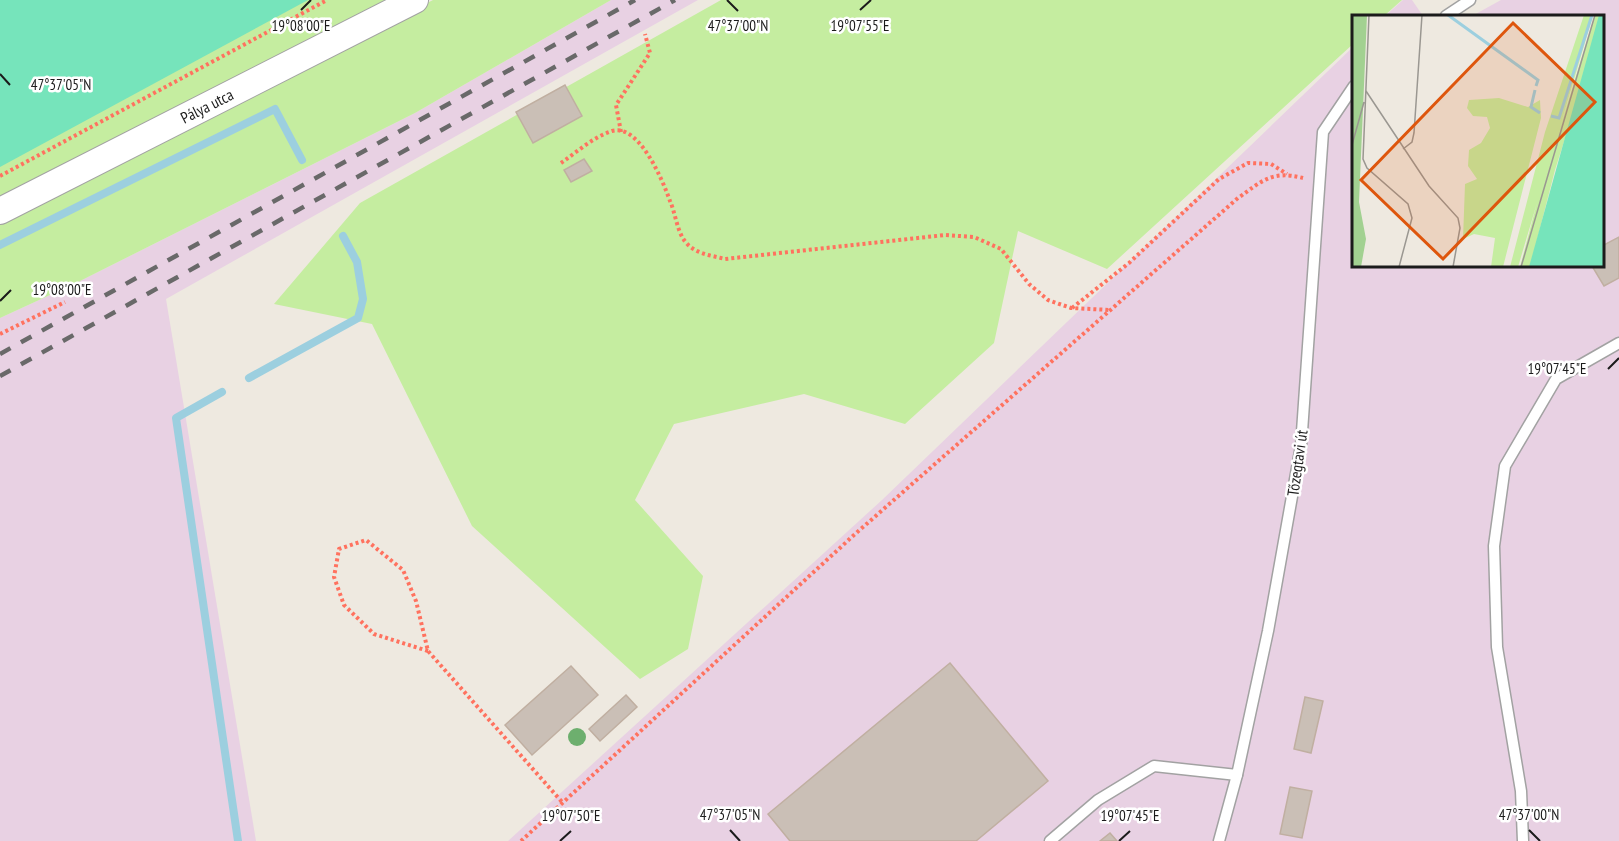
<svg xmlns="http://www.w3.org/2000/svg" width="1619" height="841" font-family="'PT Sans Narrow',sans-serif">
<rect width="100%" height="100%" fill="#eee9e0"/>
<g fill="#e8d1e3">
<path d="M 611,0 L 698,0 L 166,299 L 256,841 L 0,841 L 0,318 L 76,283 L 415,113 Z"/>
<path d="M 1403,0 L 1412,0 L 1423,16 L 1385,16 Z"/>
<path d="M 1501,0 L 1619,0 L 1619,841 L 508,841 L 882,500 L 1353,47 L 1354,266 L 1602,266 L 1602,16 L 1472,16 Z"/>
</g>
<g fill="#c5eda0">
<path d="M 260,0 L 390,0 L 0,201 L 0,130 Z"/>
<path d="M 433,0 L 611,0 L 415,113 L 76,283 L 0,318 L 0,224 Z"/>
<path d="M 721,0 L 1402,0 L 1384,16 L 1354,16 L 1353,44 L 1107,269 L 1018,231 L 994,343 L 905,424 L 804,394 L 674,424 L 635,500 L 703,576 L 688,649 L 640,679 L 472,526 L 372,324 L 274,304 L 360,203 Z"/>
</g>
<path fill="#76e4bb" d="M 0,0 L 308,0 L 0,167 Z"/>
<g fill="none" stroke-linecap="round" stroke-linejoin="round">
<g stroke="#9ccfdf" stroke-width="8">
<path d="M 0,245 L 275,109 L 302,160"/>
<path d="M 249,378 L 358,318 L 363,299 L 357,262 L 343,236"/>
<path d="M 222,392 L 176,418 L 238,841"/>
</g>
</g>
<g fill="#cabfb6" stroke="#c0afa1" stroke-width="1.5">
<path d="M 565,85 L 582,116 L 533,143 L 516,112 Z"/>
<path d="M 584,159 L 592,171 L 571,182 L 564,170 Z"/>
<path d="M 1619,237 L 1619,278 L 1604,286 L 1592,266 L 1602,266 L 1602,246 Z"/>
<path d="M 950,663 L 1048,781 L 976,841 L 790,841 L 768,814 Z"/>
<path d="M 571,666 L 598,695 L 532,755 L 505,725 Z"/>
<path d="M 626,695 L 637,707 L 600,741 L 589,729 Z"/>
<path d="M 1305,697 L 1323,701 L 1311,753 L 1294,749 Z"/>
<path d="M 1290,787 L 1312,791 L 1302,838 L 1280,834 Z"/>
<path d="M 1110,833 L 1117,841 L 1100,841 Z"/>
</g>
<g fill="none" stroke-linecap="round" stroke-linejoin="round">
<g stroke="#a2a2a2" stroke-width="13">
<g id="service">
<path d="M 1446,16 L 1470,0"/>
<path d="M 1050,841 L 1098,800 L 1154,766 L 1237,775"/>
<path d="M 1219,841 L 1237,775 L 1268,631 L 1301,446 L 1323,132 L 1354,86"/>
<path d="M 1523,841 L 1521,791 L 1497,647 L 1494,546 L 1505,466 L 1556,379 L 1619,343"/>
</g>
</g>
<g stroke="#a2a2a2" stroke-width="28">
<g id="tertiary">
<path id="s1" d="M 0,211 L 415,0"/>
</g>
</g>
<g stroke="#ff725f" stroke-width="4" stroke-dasharray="3 3" stroke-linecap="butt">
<path d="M 621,132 L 616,105 L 650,53 L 645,34"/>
<path d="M 561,163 C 577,152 593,137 612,131 C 639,123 663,181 670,201 C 675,212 677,230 684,240 C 694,254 710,255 725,259 L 945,235 L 974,237 L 1001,249 L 1029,284 L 1048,300 L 1071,308 L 1110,310"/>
<path d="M 0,176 L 327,0"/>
<path d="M 1072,308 L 1129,263 L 1219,179 L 1248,163 L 1271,164 L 1287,174"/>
<path d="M 0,334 L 65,302"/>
<path d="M 428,651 L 374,634 L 344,605 L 334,577 L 339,549 L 366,540 L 403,570 L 416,601 L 428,651 L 563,803"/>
<path d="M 521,841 L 854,535 L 1238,198 C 1262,181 1272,170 1303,178"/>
</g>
<use href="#service" stroke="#fff" stroke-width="10"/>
<use href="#tertiary" stroke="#fff" stroke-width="26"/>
<g stroke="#696969" stroke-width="4.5" stroke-dasharray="12 12" stroke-linecap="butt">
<path d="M 0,354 L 635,0"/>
<path d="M 0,376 L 675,0"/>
</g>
</g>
<circle fill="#6daf6e" cx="577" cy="737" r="9"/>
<path fill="none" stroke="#1b1b1b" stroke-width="2" d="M 727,0 L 738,11M 301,10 L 311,0M 860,10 L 871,0M 0,74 L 10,85M 0,301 L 11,290M 1608,369 L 1619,358M 730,830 L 740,841M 1529,830 L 1540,841M 560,841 L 571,831M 1119,841 L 1130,831"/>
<g text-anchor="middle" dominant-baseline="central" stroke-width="5" stroke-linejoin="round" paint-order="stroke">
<g font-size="16" fill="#1b1b1b" stroke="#fff">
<text stroke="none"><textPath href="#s1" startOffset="232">Pálya utca</textPath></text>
<text transform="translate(1297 463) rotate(-82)">Tőzegtavi út</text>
</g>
</g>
<g transform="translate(1352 15)">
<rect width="252" height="252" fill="#eee9e0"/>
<path d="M 232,0 L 241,0 L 208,112 L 243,0 L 252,0 L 203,155 L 178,252 L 168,252 L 185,188 L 166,252 L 158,252 L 193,117 ZM 147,83 L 176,92 L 188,85 L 189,103 L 151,252 L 139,252 L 143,223 L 122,219 L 111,224 L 113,169 L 125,164 L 116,151 L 117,135 L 129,128 L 138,113 L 135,102 L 121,101 L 115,93 L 117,85 Z" fill="#c5eda0"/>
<path d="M 0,0 L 15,0 L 7,187 L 14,224 L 9,252 L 0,252 Z" fill="#a2d191"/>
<path d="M 247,0 L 252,0 L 252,252 L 177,252 Z" fill="#76e4bb"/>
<path fill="none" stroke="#9ccfdf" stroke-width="3" d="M 96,0 L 186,65 L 184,71M 183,75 L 179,92 L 188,98M 199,101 L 207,103 L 240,0"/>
<path fill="none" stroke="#9a9791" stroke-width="1.5" d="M 17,0 L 11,144 L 15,153 L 56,189 L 60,203 L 47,252M 14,76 L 77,171 L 106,203 L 108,213 L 101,252M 0,130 L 12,87M 51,134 L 60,127 L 62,118 L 70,0M 169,252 L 243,0"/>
<path fill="#de560d" fill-opacity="0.15" stroke="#de560d" stroke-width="3" d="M 161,8 L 243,87 L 91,244 L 9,165 Z"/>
<rect width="252" height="252" fill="none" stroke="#1b1b1b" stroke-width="3"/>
</g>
<g font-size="15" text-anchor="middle" fill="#1b1b1b" stroke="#fff" stroke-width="5" stroke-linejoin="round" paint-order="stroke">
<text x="301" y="31">19°08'00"E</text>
<text x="860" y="31">19°07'55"E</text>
<text x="738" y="31">47°37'00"N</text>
<text x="61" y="90">47°37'05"N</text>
<text x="62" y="295">19°08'00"E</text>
<text x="1557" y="374">19°07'45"E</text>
<text x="730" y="820">47°37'05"N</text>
<text x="1529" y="820">47°37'00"N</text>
<text x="571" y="821">19°07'50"E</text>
<text x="1130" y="821">19°07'45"E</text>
</g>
</svg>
